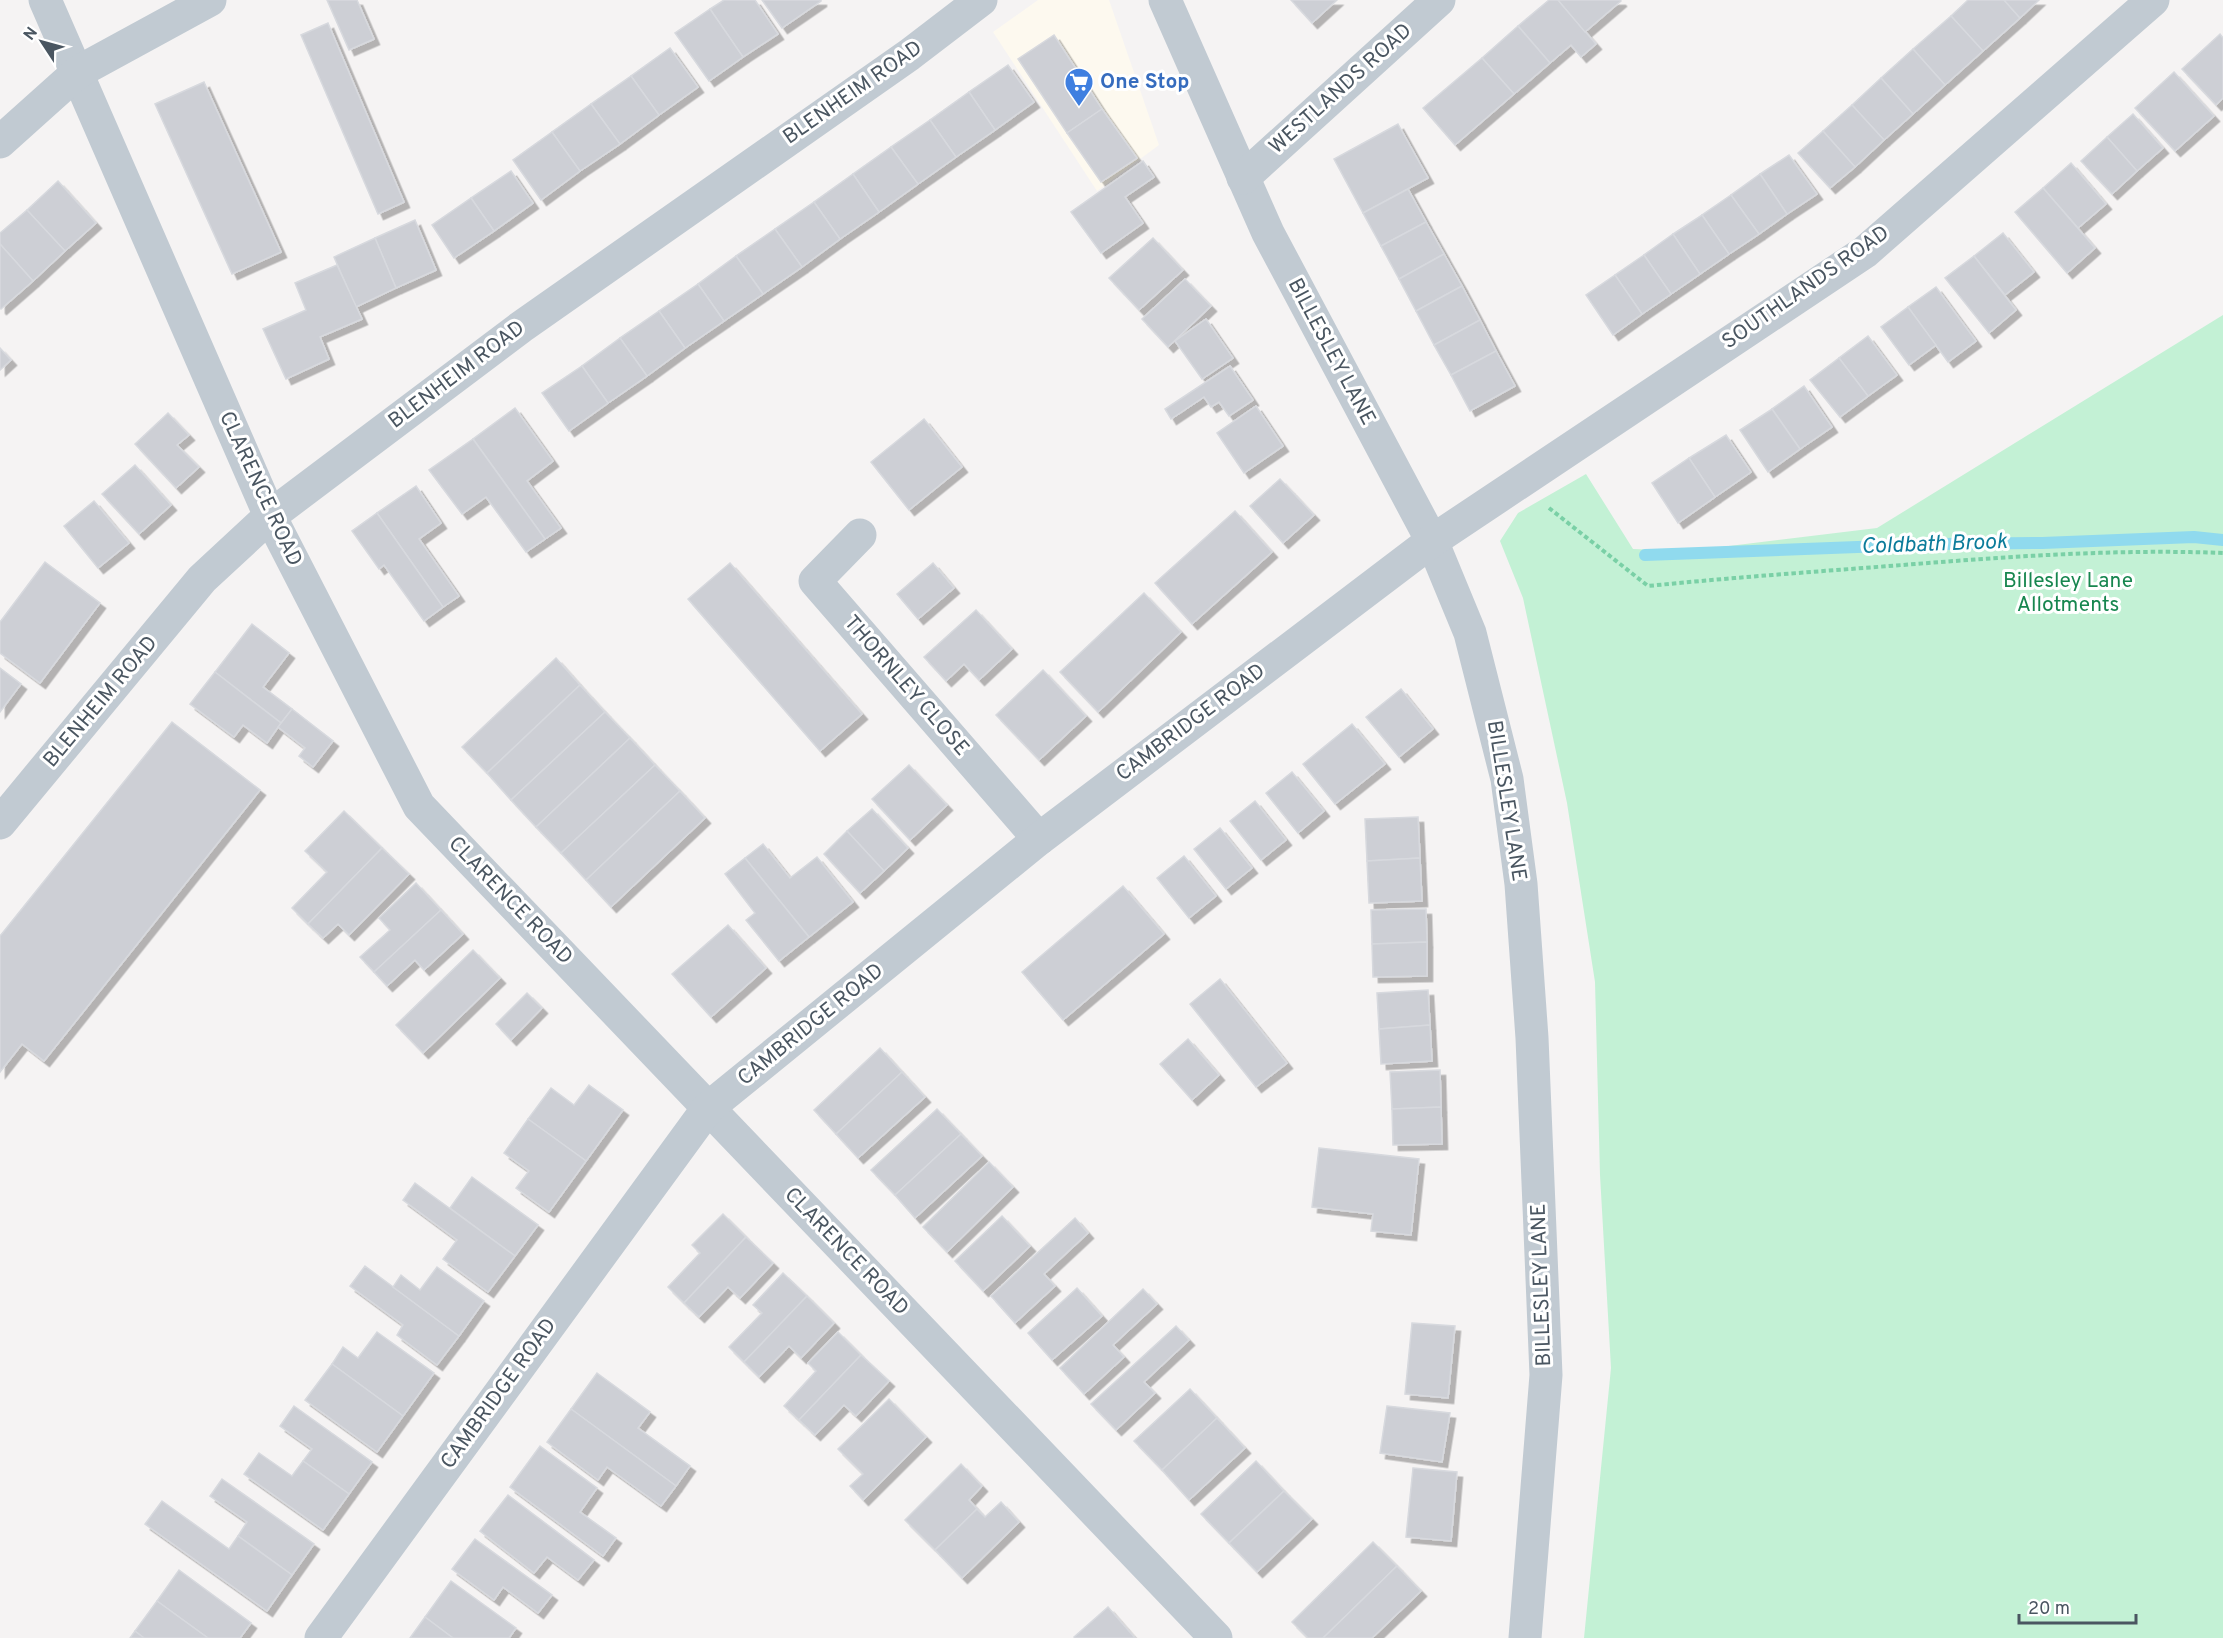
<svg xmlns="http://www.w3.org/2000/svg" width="2223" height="1638" font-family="Overpass,sans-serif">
<defs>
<filter id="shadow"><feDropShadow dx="5.5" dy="5.5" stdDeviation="0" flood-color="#0004"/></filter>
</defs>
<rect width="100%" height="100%" fill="#f5f3f3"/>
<path fill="#fdf9ef" d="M 1038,0 L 1109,0 L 1159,145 L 1097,191 L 993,32 Z"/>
<path fill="#c3f1d5" d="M 2223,315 L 2223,1638 L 1584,1638 L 1611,1368 L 1600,1175 L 1595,982 L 1567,803 L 1523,598 L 1500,541 L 1518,513 L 1586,474 L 1633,549 L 1688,551 L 1877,528 Z"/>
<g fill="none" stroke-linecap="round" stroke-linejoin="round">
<path stroke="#90daee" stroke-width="12" d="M 1645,555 L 1937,544 L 2042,543 L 2194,537 L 2223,540"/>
</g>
<g fill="#cdcfd5" stroke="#d7d9de" stroke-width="1.5" filter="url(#shadow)">
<path d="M 327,0 L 357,0 L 374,39 L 349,50 Z"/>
<path d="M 724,0 L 755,0 L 778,34 L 743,57 L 710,9 Z"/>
<path d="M 762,0 L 821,0 L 821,1 L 782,28 Z"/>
<path d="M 1291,0 L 1337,0 L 1312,23 Z"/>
<path d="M 1549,0 L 1558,0 L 1596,44 L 1581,57 L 1571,45 L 1550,63 L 1518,26 Z"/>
<path d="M 1558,0 L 1620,0 L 1621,1 L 1585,32 Z"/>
<path d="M 1968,0 L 2004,0 L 2020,18 L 1983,51 L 1951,16 Z"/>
<path d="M 2004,0 L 2039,0 L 2020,18 Z"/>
<path d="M 710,9 L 743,57 L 709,81 L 675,33 Z"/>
<path d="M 1951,16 L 1983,51 L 1945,85 L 1913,49 Z"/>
<path d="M 328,23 L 404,202 L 378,214 L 301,35 Z"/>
<path d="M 1518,26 L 1550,63 L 1514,94 L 1482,58 Z"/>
<path d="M 2220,34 L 2223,38 L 2223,98 L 2216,105 L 2182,69 Z"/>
<path d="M 1054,35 L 1102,109 L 1067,133 L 1018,59 Z"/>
<path d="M 670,48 L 698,87 L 659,115 L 631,76 Z"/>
<path d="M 1913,49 L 1945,85 L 1913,114 L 1881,78 Z"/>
<path d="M 1482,58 L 1514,94 L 1455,145 L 1423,108 Z"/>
<path d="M 1008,65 L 1034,102 L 995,130 L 969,92 Z"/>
<path d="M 2174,72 L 2214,116 L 2175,151 L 2135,108 Z"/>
<path d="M 631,76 L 659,115 L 620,144 L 591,104 Z"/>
<path d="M 1881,78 L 1913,114 L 1884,140 L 1852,105 Z"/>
<path d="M 204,82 L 281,252 L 232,274 L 155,104 Z"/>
<path d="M 969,92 L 995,130 L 956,157 L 930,120 Z"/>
<path d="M 591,104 L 620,144 L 580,171 L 552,132 Z"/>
<path d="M 1852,105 L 1884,140 L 1855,167 L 1823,131 Z"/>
<path d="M 1102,109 L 1137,158 L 1101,182 L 1067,133 Z"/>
<path d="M 2133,114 L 2163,148 L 2137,171 L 2107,137 Z"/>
<path d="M 930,120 L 956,157 L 918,184 L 891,147 Z"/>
<path d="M 1398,124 L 1428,178 L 1363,213 L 1334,159 Z"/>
<path d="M 1823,131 L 1855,167 L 1830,188 L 1798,153 Z"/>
<path d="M 552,132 L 580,171 L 541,200 L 513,160 Z"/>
<path d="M 2107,137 L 2137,171 L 2112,194 L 2081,161 Z"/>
<path d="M 891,147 L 918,184 L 879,212 L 853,174 Z"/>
<path d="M 1789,155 L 1817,194 L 1787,214 L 1760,174 Z"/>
<path d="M 1143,161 L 1154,177 L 1125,197 L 1143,223 L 1101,253 L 1071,212 Z"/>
<path d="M 2071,163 L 2106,204 L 2078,228 L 2043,188 Z"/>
<path d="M 511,171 L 533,203 L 494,231 L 471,198 Z"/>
<path d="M 853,174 L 879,212 L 840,239 L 814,202 Z"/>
<path d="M 1760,174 L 1787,214 L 1759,234 L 1731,195 Z"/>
<path d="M 58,181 L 96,223 L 65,251 L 27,210 Z"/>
<path d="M 2043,188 L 2095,248 L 2067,273 L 2015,212 Z"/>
<path d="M 1408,189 L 1426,222 L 1381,246 L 1363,213 Z"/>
<path d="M 1731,195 L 1759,234 L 1729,254 L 1702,215 Z"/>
<path d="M 471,198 L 494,231 L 454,258 L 432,225 Z"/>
<path d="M 814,202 L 840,239 L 802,267 L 775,229 Z"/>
<path d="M 27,210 L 65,251 L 33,281 L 0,244 L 0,233 Z"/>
<path d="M 1702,215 L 1729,254 L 1700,274 L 1673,234 Z"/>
<path d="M 415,220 L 436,270 L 396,288 L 375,238 Z"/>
<path d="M 1426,222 L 1444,254 L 1399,279 L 1381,246 Z"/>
<path d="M 775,229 L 802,267 L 763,294 L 736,256 Z"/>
<path d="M 2003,233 L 2034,272 L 2005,295 L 1974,256 Z"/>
<path d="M 1673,234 L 1700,274 L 1671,294 L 1644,255 Z"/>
<path d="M 375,238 L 396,288 L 356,307 L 334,257 Z"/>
<path d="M 1153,238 L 1183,270 L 1139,310 L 1109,278 Z"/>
<path d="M 0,244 L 33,281 L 1,309 L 0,308 Z"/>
<path d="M 1444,254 L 1462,286 L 1416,311 L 1399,279 Z"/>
<path d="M 1644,255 L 1671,294 L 1642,314 L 1615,275 Z"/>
<path d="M 736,256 L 763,294 L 724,321 L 698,284 Z"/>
<path d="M 1974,256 L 2016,310 L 1989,333 L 1945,278 Z"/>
<path d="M 337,265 L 362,319 L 320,337 L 329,359 L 286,379 L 263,329 L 306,310 L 295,283 Z"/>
<path d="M 1615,275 L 1642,314 L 1613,335 L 1586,295 Z"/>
<path d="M 1185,279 L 1211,306 L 1168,347 L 1142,319 Z"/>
<path d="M 698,284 L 724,321 L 685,348 L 659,311 Z"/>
<path d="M 1462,286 L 1480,320 L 1434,345 L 1416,311 Z"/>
<path d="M 1936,287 L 1976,341 L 1948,362 L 1908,307 Z"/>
<path d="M 1908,307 L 1936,345 L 1909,365 L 1881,327 Z"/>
<path d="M 659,311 L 685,348 L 647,376 L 620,338 Z"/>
<path d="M 1206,319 L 1233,358 L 1202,379 L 1175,341 Z"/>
<path d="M 1480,320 L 1496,351 L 1451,375 L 1434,345 Z"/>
<path d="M 1868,336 L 1897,375 L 1868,396 L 1839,358 Z"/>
<path d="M 620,338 L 647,376 L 608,403 L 582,366 Z"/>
<path d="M 0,348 L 11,360 L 0,370 Z"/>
<path d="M 1496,351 L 1515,386 L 1470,411 L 1451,375 Z"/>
<path d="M 1839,358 L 1868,396 L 1840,417 L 1810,380 Z"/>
<path d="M 582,366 L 608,403 L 569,431 L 542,393 Z"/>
<path d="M 1230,366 L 1253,400 L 1229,416 L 1219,402 L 1211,407 L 1204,397 L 1171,419 L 1165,409 Z"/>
<path d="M 1804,386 L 1832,427 L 1800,449 L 1772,409 Z"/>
<path d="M 1256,406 L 1283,446 L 1244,473 L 1217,433 Z"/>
<path d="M 515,408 L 553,461 L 527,481 L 561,528 L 545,539 L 473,439 Z"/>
<path d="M 1772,409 L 1800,449 L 1768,472 L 1740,430 Z"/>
<path d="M 168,413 L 189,435 L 177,445 L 199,467 L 176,488 L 135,444 Z"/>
<path d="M 924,419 L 962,467 L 909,510 L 871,462 Z"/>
<path d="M 1726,435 L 1751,472 L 1715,497 L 1689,458 Z"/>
<path d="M 473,439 L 545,539 L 526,552 L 486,497 L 462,514 L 429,470 Z"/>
<path d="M 1689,458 L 1715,497 L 1678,523 L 1652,483 Z"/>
<path d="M 135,465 L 171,505 L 139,534 L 102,494 Z"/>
<path d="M 1280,479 L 1314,515 L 1283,543 L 1250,506 Z"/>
<path d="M 416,486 L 441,523 L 419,539 L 459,596 L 443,607 L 377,513 Z"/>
<path d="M 94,501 L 129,543 L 98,568 L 64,526 Z"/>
<path d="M 1235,511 L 1272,552 L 1192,624 L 1155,583 Z"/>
<path d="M 377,513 L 443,607 L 424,621 L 384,565 L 379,569 L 352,531 Z"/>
<path d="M 45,562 L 100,603 L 40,683 L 0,653 L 0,622 Z"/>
<path d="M 730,563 L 862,714 L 820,751 L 688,599 Z"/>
<path d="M 933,563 L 954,588 L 918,619 L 897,594 Z"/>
<path d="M 1144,593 L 1181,632 L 1098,712 L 1060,672 Z"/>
<path d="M 976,610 L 1012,649 L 979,680 L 964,664 L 946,681 L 924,657 Z"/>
<path d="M 252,624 L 289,653 L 263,687 L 292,709 L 281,723 L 215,672 Z"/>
<path d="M 556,658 L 580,685 L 487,773 L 462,747 Z"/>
<path d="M 0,668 L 21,684 L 0,712 Z"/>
<path d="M 1043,670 L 1086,716 L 1039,760 L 996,715 Z"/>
<path d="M 215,672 L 281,723 L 267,743 L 243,725 L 234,737 L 190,704 Z"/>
<path d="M 580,685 L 605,712 L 511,800 L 487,773 Z"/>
<path d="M 1401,689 L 1433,729 L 1399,757 L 1366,717 Z"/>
<path d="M 292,709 L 333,741 L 313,767 L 299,756 L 305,748 L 278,727 Z"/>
<path d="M 605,712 L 630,738 L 536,827 L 511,800 Z"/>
<path d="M 172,722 L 260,790 L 44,1061 L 22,1044 L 0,1072 L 0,936 Z"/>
<path d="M 1352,724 L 1385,764 L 1335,804 L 1303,764 Z"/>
<path d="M 630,738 L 655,765 L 561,853 L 536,827 Z"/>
<path d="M 655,765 L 680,791 L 586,880 L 561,853 Z"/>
<path d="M 909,765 L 947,805 L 910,840 L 872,799 Z"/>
<path d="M 1292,772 L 1324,811 L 1298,833 L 1266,793 Z"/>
<path d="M 680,791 L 705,818 L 611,907 L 586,880 Z"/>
<path d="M 1255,801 L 1286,840 L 1261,860 L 1230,821 Z"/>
<path d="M 872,809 L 908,848 L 884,871 L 847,831 Z"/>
<path d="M 344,811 L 382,848 L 308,924 L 292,908 L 327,872 L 305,851 Z"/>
<path d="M 1418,817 L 1420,858 L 1367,861 L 1365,819 Z"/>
<path d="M 1220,828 L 1252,868 L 1226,889 L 1194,849 Z"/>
<path d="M 847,831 L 884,871 L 860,893 L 824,854 Z"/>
<path d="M 763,844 L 790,878 L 817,857 L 853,902 L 809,937 L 745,858 Z"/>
<path d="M 382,848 L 409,874 L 349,935 L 338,924 L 323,938 L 308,924 Z"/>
<path d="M 1184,856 L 1216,896 L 1189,918 L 1157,878 Z"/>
<path d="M 745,858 L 809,937 L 779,961 L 746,920 L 755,913 L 725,874 Z"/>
<path d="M 1420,858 L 1422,901 L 1369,903 L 1367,861 Z"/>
<path d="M 416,883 L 441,910 L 374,972 L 360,957 L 390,930 L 379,918 Z"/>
<path d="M 1123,886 L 1164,934 L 1063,1020 L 1022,972 Z"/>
<path d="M 1426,909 L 1427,942 L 1372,944 L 1371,910 Z"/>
<path d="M 441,910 L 463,934 L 424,970 L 415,960 L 387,986 L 374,972 Z"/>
<path d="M 728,925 L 766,968 L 711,1017 L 672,974 Z"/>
<path d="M 1427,942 L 1427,976 L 1373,977 L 1372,944 Z"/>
<path d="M 473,950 L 500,978 L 423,1053 L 396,1025 Z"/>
<path d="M 1220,979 L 1287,1063 L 1256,1087 L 1190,1004 Z"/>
<path d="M 1428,990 L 1430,1025 L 1379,1029 L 1377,993 Z"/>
<path d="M 527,993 L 542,1008 L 511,1040 L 496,1024 Z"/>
<path d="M 1430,1025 L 1432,1061 L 1381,1064 L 1379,1029 Z"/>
<path d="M 1188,1039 L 1219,1075 L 1192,1100 L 1160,1064 Z"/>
<path d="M 880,1048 L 902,1072 L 836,1134 L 814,1110 Z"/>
<path d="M 1440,1070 L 1441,1107 L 1392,1109 L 1390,1072 Z"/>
<path d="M 902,1072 L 925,1097 L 858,1158 L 836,1134 Z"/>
<path d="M 589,1085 L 623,1110 L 586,1161 L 528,1119 L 551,1088 L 574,1105 Z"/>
<path d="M 1441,1107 L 1442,1144 L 1393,1145 L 1392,1109 Z"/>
<path d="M 937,1109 L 961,1134 L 895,1195 L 871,1170 Z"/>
<path d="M 528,1119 L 586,1161 L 549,1212 L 516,1188 L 529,1171 L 504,1153 Z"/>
<path d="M 961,1134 L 982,1156 L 915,1218 L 895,1195 Z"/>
<path d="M 1319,1148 L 1419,1159 L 1411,1235 L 1371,1231 L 1373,1214 L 1312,1207 Z"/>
<path d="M 989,1162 L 1013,1187 L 947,1252 L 923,1227 Z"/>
<path d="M 472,1177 L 538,1225 L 515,1256 L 450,1208 Z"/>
<path d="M 415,1183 L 515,1256 L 488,1292 L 443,1259 L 457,1240 L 403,1200 Z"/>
<path d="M 723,1214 L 746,1237 L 684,1303 L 668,1287 L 700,1253 L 692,1245 Z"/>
<path d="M 1002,1216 L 1030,1246 L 983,1291 L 955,1261 Z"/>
<path d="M 1075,1218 L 1088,1233 L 1044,1274 L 1055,1286 L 1015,1323 L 991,1296 Z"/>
<path d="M 746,1237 L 773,1263 L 740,1298 L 728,1287 L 699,1317 L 684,1303 Z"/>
<path d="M 365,1266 L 459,1336 L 437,1365 L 397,1335 L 403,1325 L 350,1286 Z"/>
<path d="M 437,1267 L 484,1301 L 459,1336 L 393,1287 L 401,1275 L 420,1290 Z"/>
<path d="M 783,1273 L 807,1296 L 744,1362 L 729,1347 L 762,1313 L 753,1305 Z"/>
<path d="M 1077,1288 L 1102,1316 L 1052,1360 L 1028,1333 Z"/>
<path d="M 1143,1289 L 1157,1304 L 1113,1345 L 1124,1357 L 1084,1394 L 1060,1368 Z"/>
<path d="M 807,1296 L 834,1323 L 801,1358 L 789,1346 L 759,1377 L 744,1362 Z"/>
<path d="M 1412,1323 L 1455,1326 L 1448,1398 L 1405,1394 Z"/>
<path d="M 1176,1326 L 1189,1340 L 1144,1382 L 1155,1393 L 1116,1430 L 1091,1404 Z"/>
<path d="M 377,1332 L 434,1373 L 403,1416 L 332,1364 L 343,1347 L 358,1358 Z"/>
<path d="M 838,1332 L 861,1355 L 799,1420 L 784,1406 L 816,1371 L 808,1363 Z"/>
<path d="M 861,1355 L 889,1381 L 856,1416 L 844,1405 L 815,1435 L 799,1420 Z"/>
<path d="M 332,1364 L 403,1416 L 377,1452 L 305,1400 Z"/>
<path d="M 597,1373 L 650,1412 L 638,1428 L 690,1466 L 676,1486 L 571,1409 Z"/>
<path d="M 1190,1389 L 1217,1418 L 1162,1470 L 1134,1441 Z"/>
<path d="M 889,1399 L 926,1437 L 863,1500 L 850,1486 L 863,1474 L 838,1449 Z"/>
<path d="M 294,1406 L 372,1462 L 349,1494 L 303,1461 L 312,1449 L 280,1426 Z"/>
<path d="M 1387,1406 L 1450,1413 L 1442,1462 L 1380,1453 Z"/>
<path d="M 571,1409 L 676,1486 L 661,1506 L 607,1467 L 598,1480 L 547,1442 Z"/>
<path d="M 1217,1418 L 1245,1448 L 1189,1500 L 1162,1470 Z"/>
<path d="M 540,1446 L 597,1488 L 580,1512 L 616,1538 L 603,1556 L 510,1487 Z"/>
<path d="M 259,1453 L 292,1476 L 303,1461 L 349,1494 L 323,1530 L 244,1474 Z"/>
<path d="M 1256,1461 L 1284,1491 L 1229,1543 L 1201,1514 Z"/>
<path d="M 961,1464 L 982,1486 L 969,1500 L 977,1509 L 935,1550 L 905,1520 Z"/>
<path d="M 1413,1468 L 1457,1472 L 1451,1541 L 1406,1537 Z"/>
<path d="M 222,1479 L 314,1544 L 292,1575 L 238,1536 L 247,1522 L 210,1496 Z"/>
<path d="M 1284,1491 L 1312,1519 L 1257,1572 L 1229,1543 Z"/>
<path d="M 508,1495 L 594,1560 L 578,1580 L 547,1557 L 534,1573 L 480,1531 Z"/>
<path d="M 162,1501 L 229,1549 L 238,1536 L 292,1575 L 267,1611 L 145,1524 Z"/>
<path d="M 1001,1502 L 1019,1522 L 962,1578 L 935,1550 L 977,1509 L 985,1517 Z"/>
<path d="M 475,1539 L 552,1595 L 538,1613 L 503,1587 L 494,1600 L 452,1569 Z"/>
<path d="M 1373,1542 L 1397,1566 L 1323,1638 L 1308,1638 L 1292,1622 Z"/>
<path d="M 1397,1566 L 1421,1591 L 1372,1638 L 1323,1638 Z"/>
<path d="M 179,1570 L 251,1623 L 240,1638 L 208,1638 L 157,1601 Z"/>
<path d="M 451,1581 L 516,1628 L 509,1638 L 453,1638 L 425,1617 Z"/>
<path d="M 157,1601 L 208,1638 L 144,1638 L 135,1631 Z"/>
<path d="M 1108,1607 L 1135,1638 L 1075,1638 L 1074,1637 Z"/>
<path d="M 425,1617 L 453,1638 L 410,1638 Z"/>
<path d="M 135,1631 L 144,1638 L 130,1638 Z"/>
</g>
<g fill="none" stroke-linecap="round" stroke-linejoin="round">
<path stroke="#7ad0a6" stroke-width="4" stroke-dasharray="4.5 3" stroke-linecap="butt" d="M 1549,508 L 1648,586 C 1737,577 1826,571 1915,564 C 2018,556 2120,549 2223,553"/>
<g stroke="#c1cad2" stroke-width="33">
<path d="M 45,0 L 270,516 L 419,806 L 1216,1638"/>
<path d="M 1165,0 L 1268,233 L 1432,541 L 1470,633 L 1507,779 L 1521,884 L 1532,1038 L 1546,1375 L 1525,1638"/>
<path d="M 0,142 L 78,72 L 210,0"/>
<path d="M 1243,178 L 1439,0"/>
<path d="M 860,535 L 815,581 L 1039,839"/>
<path d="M 0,823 L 202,579 L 270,516 L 521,327 L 909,55 L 981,0"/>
<path d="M 321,1638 L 708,1108 L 1039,839 L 1432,541 L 1865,252 L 2153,0"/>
</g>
</g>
<defs>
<g id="supermarket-pin" transform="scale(1.5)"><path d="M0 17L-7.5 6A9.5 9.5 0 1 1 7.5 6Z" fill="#3f7fe0" stroke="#fff"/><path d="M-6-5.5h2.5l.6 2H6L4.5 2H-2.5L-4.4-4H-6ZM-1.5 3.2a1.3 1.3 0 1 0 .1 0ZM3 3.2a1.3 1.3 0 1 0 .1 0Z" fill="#fff"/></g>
</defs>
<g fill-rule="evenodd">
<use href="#supermarket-pin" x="1079" y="82"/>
</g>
<g text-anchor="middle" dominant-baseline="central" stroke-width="6" stroke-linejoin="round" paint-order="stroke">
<g font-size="21" font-weight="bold" fill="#366cbe" stroke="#fff" text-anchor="start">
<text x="1100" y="82">One Stop</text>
</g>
<g font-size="21" fill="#4a5661" stroke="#fff">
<text transform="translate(1341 89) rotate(-42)">WESTLANDS ROAD</text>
<text transform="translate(853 93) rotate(-35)">BLENHEIM ROAD</text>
<text transform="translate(1806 288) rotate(-35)">SOUTHLANDS ROAD</text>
<text transform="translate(1331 352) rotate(62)">BILLESLEY LANE</text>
<text transform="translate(457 375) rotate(-37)">BLENHEIM ROAD</text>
<text transform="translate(260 489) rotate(65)">CLARENCE ROAD</text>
<text transform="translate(906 686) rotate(49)">THORNLEY CLOSE</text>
<text transform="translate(101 702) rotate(-50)">BLENHEIM ROAD</text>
<text transform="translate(1191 723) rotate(-37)">CAMBRIDGE ROAD</text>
<text transform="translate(1506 801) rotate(81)">BILLESLEY LANE</text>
<text transform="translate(510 901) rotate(46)">CLARENCE ROAD</text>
<text transform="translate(811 1025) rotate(-39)">CAMBRIDGE ROAD</text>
<text transform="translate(846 1252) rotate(46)">CLARENCE ROAD</text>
<text transform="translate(1542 1285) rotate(-92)">BILLESLEY LANE</text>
<text transform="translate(499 1394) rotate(-54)">CAMBRIDGE ROAD</text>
</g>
<g font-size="21" fill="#17864f" stroke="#fff">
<text x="2068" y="581">Billesley Lane<tspan x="2068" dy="24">Allotments</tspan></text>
</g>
<g font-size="22" font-style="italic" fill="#0c7c9b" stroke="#fff">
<text transform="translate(1934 545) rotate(-2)">Coldbath Brook</text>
</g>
</g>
<g transform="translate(42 42) rotate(306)" stroke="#ffffff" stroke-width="4.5" paint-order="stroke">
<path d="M0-4.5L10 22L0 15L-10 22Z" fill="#4a5661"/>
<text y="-9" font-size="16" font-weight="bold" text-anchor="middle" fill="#4a5661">N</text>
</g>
<path d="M2019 1614v9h117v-9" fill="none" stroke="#4a5661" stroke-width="3"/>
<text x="2028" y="1614" font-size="18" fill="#4a5661" stroke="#ffffff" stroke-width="4.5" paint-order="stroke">20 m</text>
</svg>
